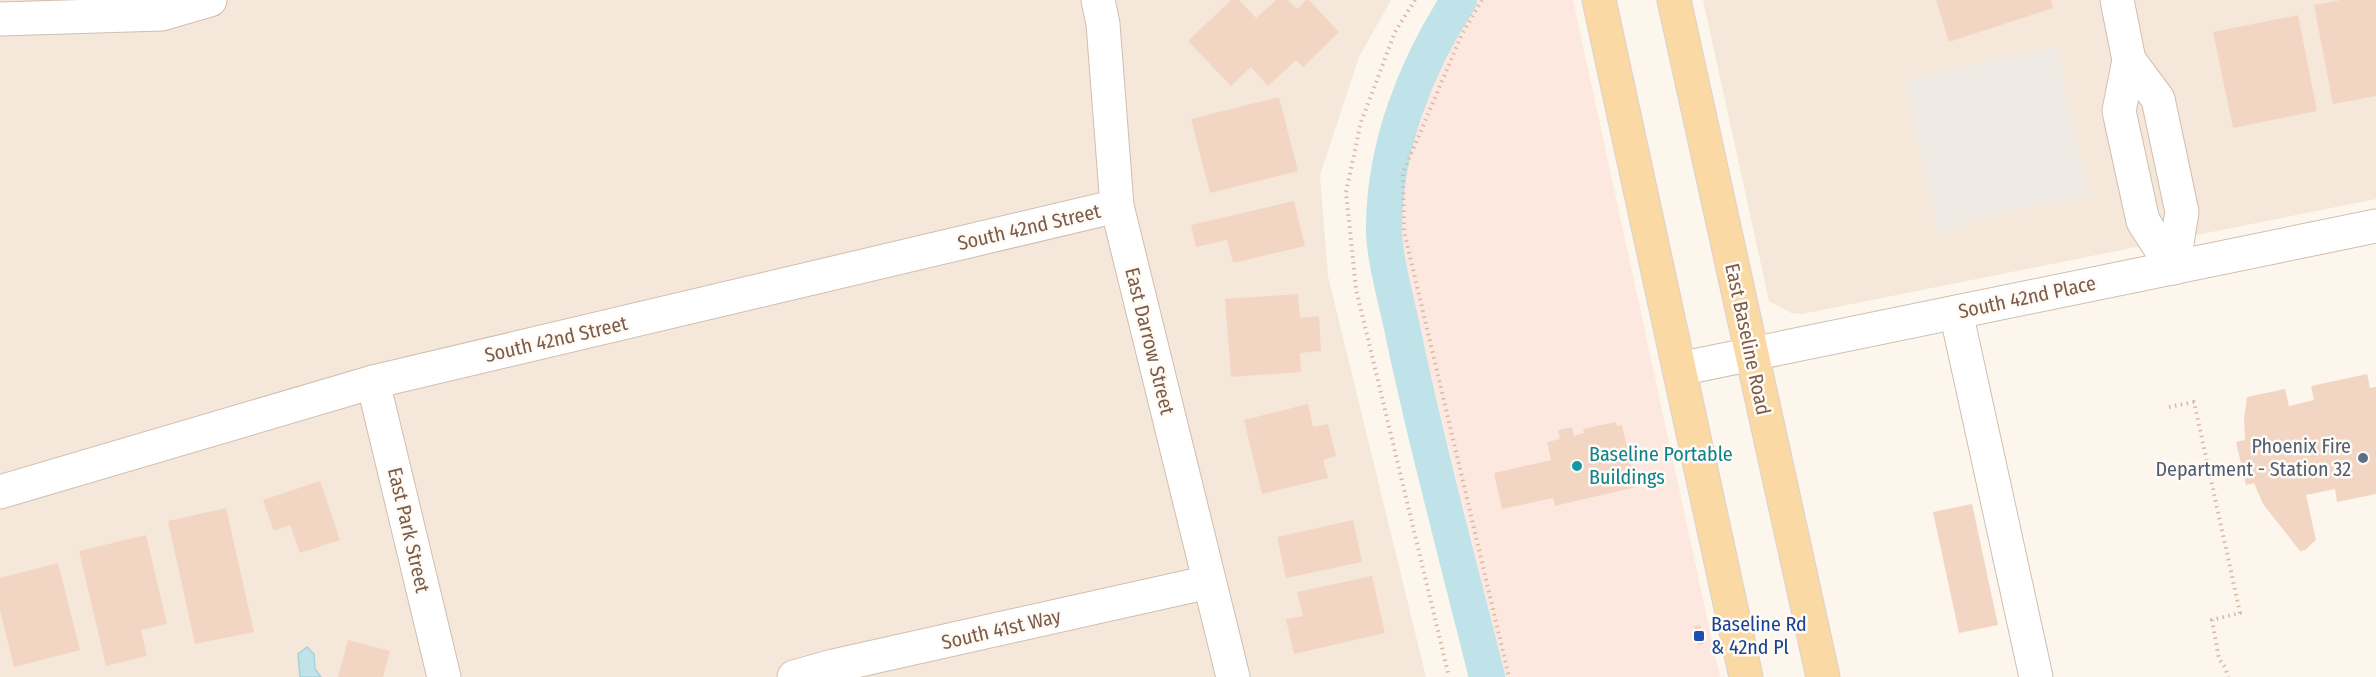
<svg xmlns="http://www.w3.org/2000/svg" width="2376" height="677" font-family="'Fira Sans Condensed',sans-serif">
<rect width="100%" height="100%" fill="#fdf6ec"/>
<g fill="#f5e8da">
<path d="M 0,0 L 1391,0 L 1359,57 L 1320,175 L 1328,276 L 1426,677 L 0,677 Z"/>
<path d="M 1703,0 L 2376,0 L 2376,199 L 1802,314 L 1791,313 L 1769,301 Z"/>
</g>
<path fill="#fde8e0" d="M 1470,0 L 1573,0 L 1720,677 L 1505,677 L 1402,258 L 1395,212 L 1400,168 L 1422,98 Z"/>
<path fill="#efe9e4" d="M 2057,47 L 2088,196 L 1993,214 L 1993,216 L 1962,223 L 1963,228 L 1938,234 L 1905,79 Z"/>
<path fill="#bfe3e8" stroke="#a5d3da" stroke-width="1.5" d="M 307,647 L 314,654 L 315,669 L 321,677 L 300,677 L 298,654 Z"/>
<g fill="none" stroke-linecap="round" stroke-linejoin="round">
<path stroke="#bfe3e8" stroke-width="36" d="M 1459,0 C 1416,66 1385,145 1384,225 C 1383,257 1398,305 1404,337 C 1428,451 1459,564 1487,677"/>
</g>
<g fill="#f3d5c3">
<path d="M 1231,0 L 1239,0 L 1256,18 L 1276,0 L 1288,0 L 1297,9 L 1306,0 L 1309,0 L 1339,32 L 1303,67 L 1296,60 L 1268,86 L 1251,67 L 1231,86 L 1188,41 Z"/>
<path d="M 1936,0 L 2051,0 L 2053,8 L 1949,42 Z"/>
<path d="M 2341,0 L 2376,0 L 2376,96 L 2333,104 L 2314,5 Z"/>
<path d="M 2298,15 L 2317,111 L 2233,128 L 2213,32 Z"/>
<path d="M 1279,97 L 1298,171 L 1210,193 L 1191,119 Z"/>
<path d="M 1294,201 L 1305,246 L 1233,263 L 1227,240 L 1196,247 L 1191,225 Z"/>
<path d="M 1298,294 L 1300,318 L 1319,316 L 1321,351 L 1300,353 L 1301,372 L 1231,377 L 1225,299 Z"/>
<path d="M 2367,374 L 2370,388 L 2376,387 L 2376,494 L 2337,502 L 2335,489 L 2306,495 L 2316,540 L 2305,550 L 2300,551 L 2263,504 L 2254,483 L 2246,485 L 2236,442 L 2245,440 L 2244,419 L 2247,397 L 2285,389 L 2289,406 L 2314,400 L 2311,386 Z"/>
<path d="M 1308,404 L 1313,427 L 1328,424 L 1336,456 L 1323,460 L 1328,478 L 1262,494 L 1244,420 Z"/>
<path d="M 1616,422 L 1617,426 L 1622,425 L 1636,487 L 1555,506 L 1553,498 L 1502,509 L 1494,473 L 1551,460 L 1547,442 L 1560,439 L 1558,430 L 1572,427 L 1574,436 L 1584,433 L 1583,429 Z"/>
<path d="M 320,481 L 340,540 L 300,553 L 290,525 L 274,531 L 263,500 Z"/>
<path d="M 1972,504 L 1998,625 L 1959,633 L 1933,512 Z"/>
<path d="M 226,508 L 254,632 L 195,644 L 168,521 Z"/>
<path d="M 1353,520 L 1362,562 L 1286,578 L 1277,537 Z"/>
<path d="M 146,535 L 167,624 L 141,630 L 147,656 L 106,666 L 79,551 Z"/>
<path d="M 58,563 L 80,650 L 14,667 L 0,611 L 0,578 Z"/>
<path d="M 1372,576 L 1385,633 L 1294,654 L 1286,619 L 1303,616 L 1297,592 Z"/>
<path d="M 1700,625 L 1704,644 L 1698,645 L 1694,626 Z"/>
<path d="M 348,640 L 390,651 L 383,677 L 338,677 Z"/>
</g>
<g fill="none" stroke-linecap="round" stroke-linejoin="round">
<g stroke="#d1beb0" stroke-width="35">
<g id="minor">
<path d="M 1098,0 L 1103,24 L 1117,206 L 1233,677"/>
<path d="M 2117,0 L 2129,60 L 2119,111 L 2143,221 L 2173,268"/>
<path d="M 0,19 L 162,14 L 210,0"/>
<path d="M 2129,60 L 2158,99 L 2182,212 L 2173,268"/>
<path d="M 1956,312 L 2036,677"/>
<path d="M 1679,369 L 2376,226"/>
<path d="M 373,382 L 444,677"/>
<path d="M 0,492 L 373,382 L 1117,206"/>
<path d="M 794,677 L 833,666 L 1209,582"/>
</g>
</g>
<g stroke="#dad1cd" stroke-width="35">
<g id="major">
<path d="M 1599,0 L 1746,677"/>
<path d="M 1674,0 L 1823,677"/>
</g>
</g>
<g stroke="#d9b8a5" stroke-width="4" stroke-dasharray="1.5 4.5" stroke-linecap="butt">
<path d="M 1415,0 L 1395,32 L 1361,122 L 1346,192 L 1356,289 L 1449,677"/>
<path d="M 1482,0 L 1462,34 L 1403,173 L 1404,231 L 1509,677"/>
<path d="M 2169,407 L 2194,402 L 2240,613 L 2212,620 L 2219,659 L 2225,667 L 2228,677"/>
</g>
<use href="#minor" stroke="#fff" stroke-width="33"/>
<use href="#major" stroke="#fbd9a5" stroke-width="33"/>
</g>
<circle fill="#5c6f8a" stroke="#fffaf3" stroke-width="2" cx="2363" cy="458" r="6"/>
<circle fill="#0f9aa8" stroke="#fffaf3" stroke-width="2" cx="1577" cy="466" r="6"/>
<rect fill="#1a4fb4" stroke="#fffaf3" stroke-width="2" x="1693" y="630" width="12" height="12" rx="3"/>
<g text-anchor="middle" dominant-baseline="central" stroke-width="5" stroke-linejoin="round" paint-order="stroke">
<g font-size="20" fill="#7a5c4d" stroke="#fffaf3">
<text transform="translate(1029 227) rotate(-13)">South 42nd Street</text>
<text transform="translate(2027 297) rotate(-12)">South 42nd Place</text>
<text transform="translate(556 339) rotate(-13)">South 42nd Street</text>
<text transform="translate(1748 339) rotate(78)">East Baseline Road</text>
<text transform="translate(1150 341) rotate(76)">East Darrow Street</text>
<text transform="translate(409 530) rotate(77)">East Park Street</text>
<text transform="translate(1001 629) rotate(-13)">South 41st Way</text>
</g>
<g font-size="20" fill="#4e5e75" stroke="#fffaf3" text-anchor="end">
<text x="2351" y="446">Phoenix Fire<tspan x="2351" dy="23">Department - Station 32</tspan></text>
</g>
<g font-size="20" fill="#0d838f" stroke="#fffaf3" text-anchor="start">
<text x="1589" y="454">Baseline Portable<tspan x="1589" dy="23">Buildings</tspan></text>
</g>
<g font-size="20" fill="#164399" stroke="#fffaf3" text-anchor="start">
<text x="1711" y="624">Baseline Rd<tspan x="1711" dy="23">&amp; 42nd Pl</tspan></text>
</g>
</g>
</svg>
